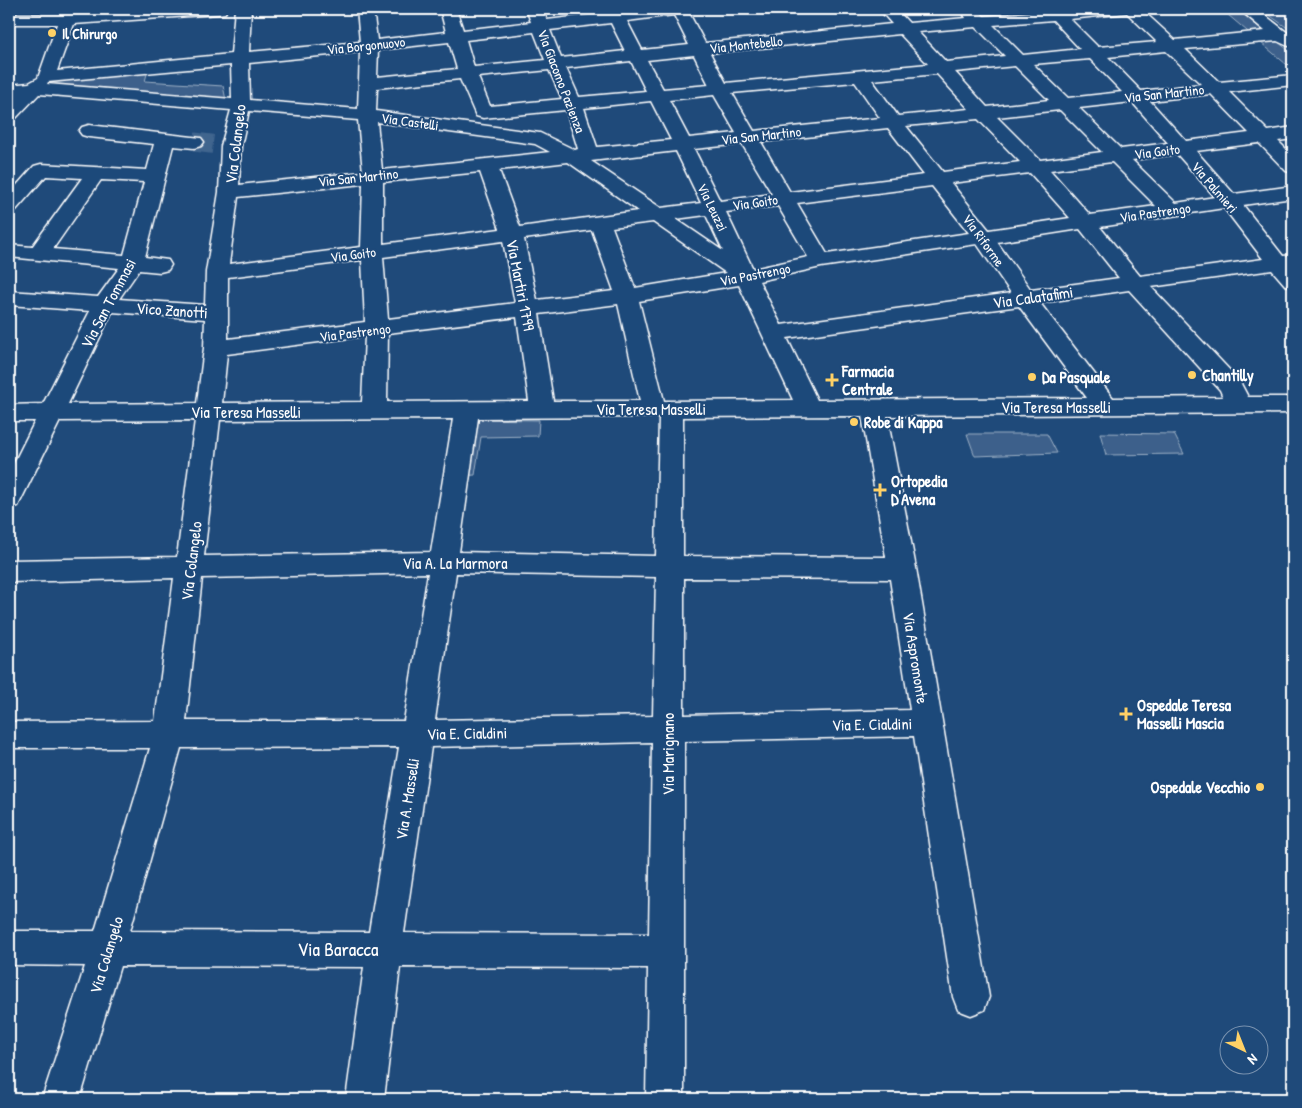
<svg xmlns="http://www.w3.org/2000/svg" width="1302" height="1108" font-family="'Patrick Hand',sans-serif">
<rect width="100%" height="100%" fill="#1f4a7a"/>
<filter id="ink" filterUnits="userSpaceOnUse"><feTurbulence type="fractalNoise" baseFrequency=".02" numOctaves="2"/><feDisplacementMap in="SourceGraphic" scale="10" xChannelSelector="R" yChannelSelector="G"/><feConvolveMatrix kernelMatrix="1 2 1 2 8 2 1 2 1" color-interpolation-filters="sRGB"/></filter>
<g filter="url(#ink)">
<g fill="#3c618b" stroke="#9eb0c5">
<path d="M 1221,9 L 1237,9 L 1293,54 L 1293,70 Z"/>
<path d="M 1261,9 L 1290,9 L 1293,11 L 1293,32 Z"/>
<path d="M 149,67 L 145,81 L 223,86 L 226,100 L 38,86 L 46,77 Z"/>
<path d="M 470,419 L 539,420 L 538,436 L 481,437 L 475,475 L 460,476 Z"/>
<path d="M 1100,433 L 1174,434 L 1184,454 L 1106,455 Z"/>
<path d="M 967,434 L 1047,434 L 1057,453 L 975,456 Z"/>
</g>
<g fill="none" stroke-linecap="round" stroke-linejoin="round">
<path stroke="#41658e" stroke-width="19" stroke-dasharray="19 9" stroke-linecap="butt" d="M 194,142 L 219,145"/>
<g stroke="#fff" stroke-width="3">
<path id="minor" d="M 147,9 L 227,9 L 225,13 L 219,14 L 74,24 L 57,71 L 231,54 L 235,9 L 251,9 L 249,52 L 360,42 L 357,9 L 373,9 L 377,40 L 446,32 L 440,9 L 456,9 L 463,30 L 531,22 L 526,9 L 542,9 L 547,20 L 606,13 L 604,9 L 620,9 L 622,11 L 644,9 L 693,9 L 689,13 L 705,43 L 892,24 L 879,9 L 896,9 L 909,23 L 966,18 L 963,13 L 968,9 L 977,9 L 984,16 L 1044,11 L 1043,9 L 1141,9 L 1175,40 L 1265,31 L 1239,9 L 1257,9 L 1293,37 L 1293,45 L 1288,46 L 1277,41 L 1185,49 L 1219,82 L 1293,75 L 1293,85 L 1229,92 L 1268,131 L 1293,127 L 1293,139 L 1278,141 L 1293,156 L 1293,173 L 1286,171 L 1259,143 L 1196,151 L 1234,194 L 1293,186 L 1293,198 L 1243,205 L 1283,256 L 1293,255 L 1293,287 L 1285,285 L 1272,270 L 1151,287 L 1239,380 L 1248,397 L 1293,397 L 1293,413 L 887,416 L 916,568 L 989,997 L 984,1010 L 971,1015 L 958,1010 L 953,997 L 914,736 L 684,741 L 684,1099 L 646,1099 L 648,968 L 400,967 L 384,1099 L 346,1099 L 364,967 L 120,966 L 80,1099 L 42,1099 L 85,966 L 9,965 L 9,931 L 95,931 L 150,748 L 9,748 L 9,722 L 155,721 L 174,578 L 9,582 L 9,560 L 177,557 L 195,420 L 60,421 L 18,506 L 9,508 L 9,473 L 35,421 L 9,421 L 9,405 L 43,404 L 90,311 L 9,305 L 9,291 L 98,297 L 119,268 L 9,257 L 9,245 L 32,247 L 82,178 L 46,176 L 16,210 L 9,212 L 9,194 L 34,166 L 41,164 L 147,170 L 154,144 L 89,137 L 82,135 L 79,131 L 82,127 L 89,125 L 201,138 L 204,142 L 201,146 L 194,148 L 173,146 L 145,257 L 168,260 L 171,265 L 168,270 L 160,272 L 139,270 L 119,299 L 205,305 L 206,272 L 219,192 L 221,146 L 231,110 L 39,94 L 16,118 L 9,120 L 9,104 L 17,95 L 9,95 L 9,85 L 29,83 L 38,78 L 57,24 L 9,24 L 9,14 L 67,14 ZM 1127,13 L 1157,42 L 1098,47 L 1070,19 ZM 674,15 L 689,45 L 642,50 L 627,21 ZM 1053,20 L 1080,49 L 1023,55 L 993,25 ZM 611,23 L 625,51 L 561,58 L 550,30 ZM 976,27 L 1005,56 L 946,62 L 918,32 ZM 534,32 L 545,60 L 474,67 L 466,40 ZM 900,34 L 928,64 L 726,83 L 710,53 ZM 449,42 L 457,69 L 377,77 L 378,50 ZM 1166,51 L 1201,84 L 1141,91 L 1108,57 ZM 360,52 L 358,109 L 250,100 L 249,63 ZM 694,55 L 709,85 L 663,89 L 647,60 ZM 1090,59 L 1122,92 L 1068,98 L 1033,64 ZM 631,61 L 646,91 L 579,97 L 566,68 ZM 231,65 L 232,99 L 47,84 L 48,82 ZM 1015,66 L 1049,100 L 987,107 L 955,72 ZM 549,70 L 562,99 L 490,106 L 478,77 ZM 937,74 L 969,109 L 898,116 L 872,80 ZM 460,79 L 476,116 L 483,118 L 566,110 L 578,149 L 575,150 L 540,133 L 376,111 L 377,88 ZM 855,82 L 880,118 L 754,131 L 732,93 ZM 1211,94 L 1249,133 L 1186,141 L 1150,101 ZM 714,95 L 736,133 L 689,138 L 669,100 ZM 651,101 L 671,140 L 597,147 L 584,108 ZM 1132,102 L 1168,143 L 1121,149 L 1079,108 ZM 1060,110 L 1102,152 L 1040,160 L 997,117 ZM 249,111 L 358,120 L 363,172 L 239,185 L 241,146 ZM 978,119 L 1020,162 L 943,172 L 906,126 ZM 377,122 L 535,144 L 550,152 L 382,170 ZM 888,128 L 924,175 L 790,192 L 761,142 ZM 742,144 L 772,194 L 720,201 L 694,149 ZM 676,151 L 701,203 L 661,208 L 591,161 ZM 1177,154 L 1215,197 L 1176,203 L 1132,160 ZM 568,162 L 638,211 L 520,227 L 499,170 ZM 1112,162 L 1156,206 L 1090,215 L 1050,170 ZM 480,172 L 500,229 L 383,244 L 383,182 ZM 1030,173 L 1070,218 L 989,230 L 951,183 ZM 101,180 L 144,182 L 124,255 L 53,249 ZM 363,184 L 361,247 L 229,264 L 238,197 ZM 932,186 L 969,233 L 827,254 L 797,203 ZM 778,206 L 808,257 L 753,269 L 726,212 ZM 1224,208 L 1263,259 L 1140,276 L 1100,227 ZM 706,215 L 723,251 L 676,219 ZM 653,222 L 726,273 L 635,288 L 612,227 ZM 1080,229 L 1119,278 L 1031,290 L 997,242 ZM 592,230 L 614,291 L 537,300 L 524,239 ZM 503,241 L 515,303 L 388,319 L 383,257 ZM 977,244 L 1011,293 L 781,325 L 759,281 L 821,267 ZM 362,260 L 365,322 L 228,339 L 228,277 ZM 739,285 L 793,400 L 664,401 L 639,301 ZM 1129,290 L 1220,390 L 1223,397 L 1113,398 L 1040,303 ZM 618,304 L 640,401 L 553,401 L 539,314 ZM 1019,306 L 1087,398 L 817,400 L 787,338 ZM 112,312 L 205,319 L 204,348 L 197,403 L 68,404 ZM 517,317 L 529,401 L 387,402 L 388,333 ZM 365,336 L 362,402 L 222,403 L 227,354 ZM 862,416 L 886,557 L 683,556 L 683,417 ZM 659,417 L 656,556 L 459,552 L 478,418 ZM 453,419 L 431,552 L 204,556 L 220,420 ZM 428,573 L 404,721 L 186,721 L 202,578 ZM 456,573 L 656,577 L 653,716 L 435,720 ZM 684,578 L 890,579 L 910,710 L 684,715 ZM 652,742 L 649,934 L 404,933 L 431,747 ZM 399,747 L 369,932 L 130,931 L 181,748 Z"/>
</g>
<use href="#minor" fill="#1f4a7a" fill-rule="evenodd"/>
</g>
</g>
<g fill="#ffd166" stroke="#1f4a7a" stroke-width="2">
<circle cx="52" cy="33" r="5"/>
<circle cx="1192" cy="375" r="5"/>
<circle cx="1032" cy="377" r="5"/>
<path d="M829.5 372.5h5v5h5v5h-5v5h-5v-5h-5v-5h5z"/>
<circle cx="854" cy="422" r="5"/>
<path d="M877.5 482.5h5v5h5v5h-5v5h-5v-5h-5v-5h5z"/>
<path d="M1123.5 706.5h5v5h5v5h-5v5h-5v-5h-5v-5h5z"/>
<circle cx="1260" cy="787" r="5"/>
</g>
<g text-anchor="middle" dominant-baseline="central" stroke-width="4" stroke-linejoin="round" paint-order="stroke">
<g font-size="14" font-weight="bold" fill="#fff" stroke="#1f4a7a" text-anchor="start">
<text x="62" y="33">Il Chirurgo</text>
</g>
<g font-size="14" fill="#fff" stroke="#1f4a7a">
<text transform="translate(746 44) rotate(-6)">Via Montebello</text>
<text transform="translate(366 45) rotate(-6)">Via Borgonuovo</text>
<text transform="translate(562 81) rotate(69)">Via Giacomo Pazienza</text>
<text transform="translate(1164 93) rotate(-6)">Via San Martino</text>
<text transform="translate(410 121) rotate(8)">Via Castelli</text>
<text transform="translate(761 135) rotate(-6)">Via San Martino</text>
<text transform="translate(1157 151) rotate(-7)">Via Goito</text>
<text transform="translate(358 177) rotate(-6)">Via San Martino</text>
<text transform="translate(1215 187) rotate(49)">Via Palmieri</text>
<text transform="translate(755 202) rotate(-8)">Via Goito</text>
<text transform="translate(713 207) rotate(64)">Via Leuzzi</text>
<text transform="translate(1155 212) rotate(-8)">Via Pastrengo</text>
<text transform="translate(984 240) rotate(54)">Via Riforme</text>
<text transform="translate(353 254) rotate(-7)">Via Goito</text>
<text transform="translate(755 274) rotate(-11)">Via Pastrengo</text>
<text transform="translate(355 332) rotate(-7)">Via Pastrengo</text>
</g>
<g font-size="16" fill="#fff" stroke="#1f4a7a">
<text transform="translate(235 144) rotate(-83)">Via Colangelo</text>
<text transform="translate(521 285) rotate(79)">Via Martiri 1799</text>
<text transform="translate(1033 297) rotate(-8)">Via Calatafimi</text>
<text transform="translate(108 303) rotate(-62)">Via San Tommasi</text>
<text transform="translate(172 310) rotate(4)">Vico Zanotti</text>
<text x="1056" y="407">Via Teresa Masselli</text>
<text x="651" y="409">Via Teresa Masselli</text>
<text x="246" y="412">Via Teresa Masselli</text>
<text transform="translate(191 561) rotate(-83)">Via Colangelo</text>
<text x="455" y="563">Via A. La Marmora</text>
<text transform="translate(916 658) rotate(81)">Via Aspromonte</text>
<text transform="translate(872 724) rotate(-1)">Via E. Cialdini</text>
<text transform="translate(467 733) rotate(-1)">Via E. Cialdini</text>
<text transform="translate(668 754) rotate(-90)">Via Marignano</text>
<text transform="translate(407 799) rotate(-81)">Via A. Masselli</text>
<text transform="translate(106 955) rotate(-73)">Via Colangelo</text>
</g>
<g font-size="16" font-weight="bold" fill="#fff" stroke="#1f4a7a" text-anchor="start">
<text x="842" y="371">Farmacia<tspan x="842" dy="18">Centrale</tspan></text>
<text x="1202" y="375">Chantilly</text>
<text x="1042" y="377">Da Pasquale</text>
<text x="864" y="422">Robe di Kappa</text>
<text x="891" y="481">Ortopedia<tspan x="891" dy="18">D'Avena</tspan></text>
<text x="1137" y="705">Ospedale Teresa<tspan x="1137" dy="18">Masselli Mascia</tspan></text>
<text x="1250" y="787" text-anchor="end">Ospedale Vecchio</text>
</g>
<g font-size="19" fill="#fff" stroke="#1f4a7a">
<text x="338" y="949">Via Baracca</text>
</g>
</g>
<rect width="1302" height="1108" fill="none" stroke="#1f4a7a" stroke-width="30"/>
<rect x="15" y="15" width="1272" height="1078" fill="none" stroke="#fff" stroke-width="2" filter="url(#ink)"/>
<g transform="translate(1244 1050) rotate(137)"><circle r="24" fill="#1f4a7a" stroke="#7992af"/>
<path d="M0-4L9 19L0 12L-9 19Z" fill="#ffd166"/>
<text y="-8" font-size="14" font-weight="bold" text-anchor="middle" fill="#ffffff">N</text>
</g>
</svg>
